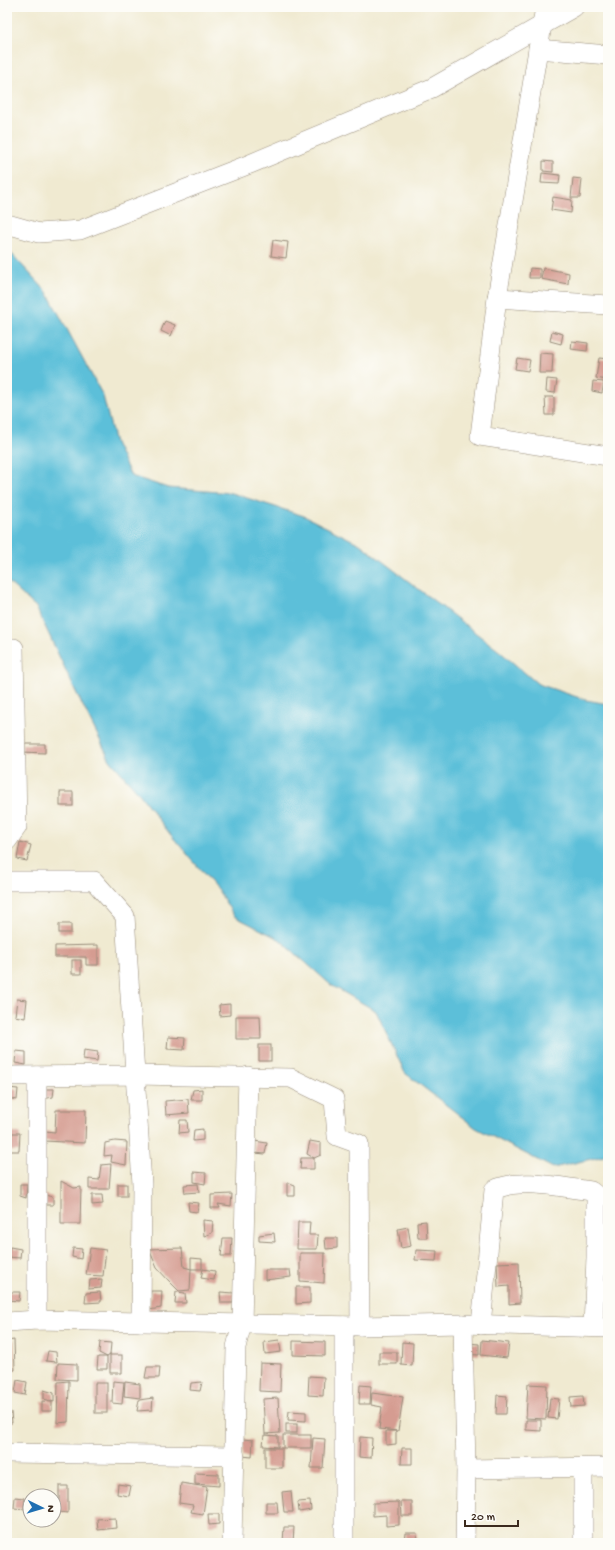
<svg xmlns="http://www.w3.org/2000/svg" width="615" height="1550" font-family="'Gochi Hand',sans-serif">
<rect width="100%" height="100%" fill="#fdfcf7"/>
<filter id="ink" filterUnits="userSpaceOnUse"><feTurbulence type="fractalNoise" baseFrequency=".025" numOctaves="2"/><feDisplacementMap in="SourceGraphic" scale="8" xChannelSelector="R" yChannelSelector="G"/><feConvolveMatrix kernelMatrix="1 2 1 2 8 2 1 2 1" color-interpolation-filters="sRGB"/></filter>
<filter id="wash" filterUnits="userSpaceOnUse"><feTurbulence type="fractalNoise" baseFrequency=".012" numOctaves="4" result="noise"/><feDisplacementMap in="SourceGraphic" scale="16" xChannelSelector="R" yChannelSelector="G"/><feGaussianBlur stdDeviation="0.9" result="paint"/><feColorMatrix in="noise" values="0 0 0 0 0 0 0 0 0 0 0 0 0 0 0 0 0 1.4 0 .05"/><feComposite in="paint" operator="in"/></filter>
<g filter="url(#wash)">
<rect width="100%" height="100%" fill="#f0ead1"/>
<path fill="#5bbfd9" stroke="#4b747c" d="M 7,249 L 47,292 L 103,396 L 115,443 L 131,476 L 168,488 L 231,493 L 304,516 L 360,544 L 498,650 L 538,684 L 586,700 L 608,704 L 608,1155 L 553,1168 L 476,1128 L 405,1073 L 376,1011 L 331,985 L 279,939 L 234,916 L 218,890 L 170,834 L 138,792 L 110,760 L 75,690 L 36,607 L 7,581 Z"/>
<g id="blocks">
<g fill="#d59c91">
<path d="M 543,161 L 553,162 L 553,172 L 543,171 Z"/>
<path d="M 542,173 L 560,175 L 559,184 L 541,183 Z"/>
<path d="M 573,178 L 582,179 L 580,198 L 571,198 Z"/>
<path d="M 553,197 L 572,200 L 571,213 L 551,210 Z"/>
<path d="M 607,223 L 608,223 L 608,243 L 605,242 Z"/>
<path d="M 273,240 L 288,242 L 286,258 L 271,256 Z"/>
<path d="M 530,268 L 540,269 L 540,278 L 529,278 Z"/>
<path d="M 543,268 L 569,273 L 568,284 L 541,279 Z"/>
<path d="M 165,321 L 175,325 L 171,336 L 161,331 Z"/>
<path d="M 552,331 L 563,334 L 561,344 L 550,341 Z"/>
<path d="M 572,341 L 588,343 L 587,351 L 571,349 Z"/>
<path d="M 540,353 L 553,354 L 552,373 L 539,373 Z"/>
<path d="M 517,358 L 530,360 L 528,371 L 515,369 Z"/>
<path d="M 599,358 L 608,359 L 606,380 L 596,378 Z"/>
<path d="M 547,379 L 557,380 L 555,393 L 546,392 Z"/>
<path d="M 593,381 L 604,382 L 602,393 L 592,391 Z"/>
<path d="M 545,397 L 554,397 L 554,415 L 546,415 Z"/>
<path d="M 22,744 L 45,744 L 45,753 L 22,752 Z"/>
<rect x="60" y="792" width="13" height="14"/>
<path d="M 20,842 L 31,845 L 27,861 L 17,859 Z"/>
<rect x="59" y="924" width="12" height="9"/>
<path d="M 98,945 L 98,965 L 86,965 L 86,957 L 55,957 L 55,946 Z"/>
<rect x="72" y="960" width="9" height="14"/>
<path d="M 17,999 L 27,1000 L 25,1018 L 15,1016 Z"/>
<path d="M 230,1004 L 230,1015 L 220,1016 L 219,1005 Z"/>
<path d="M 236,1016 L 260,1016 L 261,1039 L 236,1039 Z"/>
<path d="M 168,1037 L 185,1038 L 184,1050 L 167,1049 Z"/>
<rect x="259" y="1045" width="12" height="16"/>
<path d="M 84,1050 L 98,1052 L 97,1061 L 83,1059 Z"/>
<path d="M 16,1051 L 26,1052 L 26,1065 L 15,1063 Z"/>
<path d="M 8,1088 L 18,1089 L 17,1100 L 8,1098 Z"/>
<path d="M 43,1089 L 54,1089 L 53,1097 L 42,1099 Z"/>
<path d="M 202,1089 L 202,1100 L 191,1100 L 193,1090 Z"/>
<path d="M 188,1099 L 189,1113 L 166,1115 L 165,1101 Z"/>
<path d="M 56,1110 L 86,1110 L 85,1143 L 44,1141 L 45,1131 L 55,1132 Z"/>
<path d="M 180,1120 L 187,1120 L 188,1132 L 179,1133 Z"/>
<path d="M 203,1129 L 203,1140 L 193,1141 L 194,1130 Z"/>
<path d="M 10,1133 L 20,1133 L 19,1151 L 9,1151 Z"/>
<path d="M 115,1141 L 127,1142 L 126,1165 L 111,1162 L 112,1155 L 104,1156 L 105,1143 Z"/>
<path d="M 254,1141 L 267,1143 L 265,1154 L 255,1153 Z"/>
<path d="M 310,1141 L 321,1143 L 321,1155 L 314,1158 L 314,1169 L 300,1169 L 301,1158 L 314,1158 L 307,1154 Z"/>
<path d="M 111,1164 L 109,1189 L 89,1189 L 89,1179 L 99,1180 L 101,1165 Z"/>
<path d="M 194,1172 L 206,1173 L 205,1184 L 194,1182 Z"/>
<path d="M 61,1181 L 74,1188 L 81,1187 L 80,1224 L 61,1224 Z"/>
<path d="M 287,1182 L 295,1185 L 295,1196 L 287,1196 Z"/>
<path d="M 20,1184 L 27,1184 L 26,1198 L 20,1196 Z"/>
<rect x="118" y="1184" width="9" height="12"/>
<path d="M 198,1184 L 199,1192 L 185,1193 L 184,1185 Z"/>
<path d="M 232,1194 L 231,1206 L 218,1204 L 220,1208 L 211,1208 L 211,1195 Z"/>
<path d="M 45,1195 L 53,1197 L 53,1205 L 43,1205 Z"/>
<path d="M 92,1195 L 102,1195 L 103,1204 L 92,1205 Z"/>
<path d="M 188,1202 L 199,1203 L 197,1212 L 189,1211 Z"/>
<path d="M 203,1220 L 213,1221 L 212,1233 L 204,1236 Z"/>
<path d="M 426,1221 L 427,1238 L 418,1238 L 417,1222 Z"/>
<path d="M 298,1222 L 310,1222 L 309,1235 L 318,1235 L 317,1249 L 297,1249 Z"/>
<path d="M 408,1227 L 411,1246 L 401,1248 L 398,1229 Z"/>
<path d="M 274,1233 L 275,1242 L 259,1241 L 259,1235 Z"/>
<path d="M 223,1238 L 232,1238 L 231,1256 L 221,1256 Z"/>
<path d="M 325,1238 L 337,1238 L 337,1248 L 326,1249 Z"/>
<path d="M 10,1247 L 21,1249 L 20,1258 L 7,1257 Z"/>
<path d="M 73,1248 L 82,1249 L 81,1259 L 72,1257 Z"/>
<path d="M 90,1248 L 106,1250 L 103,1276 L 86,1275 Z"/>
<path d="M 182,1248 L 184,1267 L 191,1269 L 190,1290 L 179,1291 L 169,1281 L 157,1268 L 149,1249 Z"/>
<path d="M 416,1250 L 437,1251 L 436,1261 L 415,1260 Z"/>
<path d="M 300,1253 L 325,1253 L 324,1283 L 300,1281 Z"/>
<path d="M 191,1258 L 202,1259 L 202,1269 L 191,1269 Z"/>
<path d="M 519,1262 L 520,1303 L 509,1304 L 509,1286 L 498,1287 L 497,1263 Z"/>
<path d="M 203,1269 L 215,1271 L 214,1280 L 201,1278 Z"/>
<path d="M 265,1270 L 290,1270 L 291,1277 L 265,1280 Z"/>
<path d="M 102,1279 L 101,1288 L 89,1289 L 90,1280 Z"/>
<path d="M 296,1287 L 310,1287 L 310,1303 L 296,1304 Z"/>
<path d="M 151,1291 L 162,1291 L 161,1308 L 149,1310 Z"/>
<path d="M 7,1292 L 20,1292 L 19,1301 L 7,1300 Z"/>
<path d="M 100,1292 L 101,1302 L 85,1303 L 86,1293 Z"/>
<path d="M 176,1292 L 185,1293 L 186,1303 L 175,1303 Z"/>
<path d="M 220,1292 L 234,1293 L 233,1303 L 221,1303 Z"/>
<path d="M 14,1340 L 15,1370 L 7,1371 L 7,1341 Z"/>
<path d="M 279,1340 L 281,1352 L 265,1354 L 264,1342 Z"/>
<path d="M 482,1340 L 509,1343 L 507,1358 L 481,1355 Z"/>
<path d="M 293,1341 L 325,1342 L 325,1356 L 293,1355 Z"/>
<path d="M 100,1342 L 111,1343 L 110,1355 L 107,1357 L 107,1369 L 97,1369 L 98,1357 L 107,1357 L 99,1353 Z"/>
<path d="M 402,1342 L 413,1343 L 412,1366 L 401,1365 Z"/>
<path d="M 467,1343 L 479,1344 L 479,1355 L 466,1354 Z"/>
<path d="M 48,1351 L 56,1352 L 57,1362 L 46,1361 Z"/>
<rect x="379" y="1352" width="18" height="12"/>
<rect x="110" y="1355" width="12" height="18"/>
<path d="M 58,1363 L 77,1364 L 77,1380 L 57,1379 Z"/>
<path d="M 260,1363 L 281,1364 L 280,1392 L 259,1391 Z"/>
<path d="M 147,1367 L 160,1367 L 159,1378 L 145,1378 Z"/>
<path d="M 309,1376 L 324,1377 L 323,1396 L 308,1395 Z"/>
<path d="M 17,1380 L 27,1382 L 25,1395 L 15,1393 Z"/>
<path d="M 69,1381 L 68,1422 L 57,1423 L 58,1382 Z"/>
<path d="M 113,1381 L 124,1382 L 122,1404 L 112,1403 Z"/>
<path d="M 125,1382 L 140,1384 L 140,1398 L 124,1396 Z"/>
<path d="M 202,1382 L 200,1391 L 190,1390 L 191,1383 Z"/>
<rect x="95" y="1383" width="12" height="30"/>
<path d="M 528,1384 L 547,1385 L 546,1419 L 526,1418 Z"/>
<path d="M 360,1385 L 371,1386 L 370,1404 L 359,1404 Z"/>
<path d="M 44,1390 L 54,1393 L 54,1402 L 44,1399 Z"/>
<path d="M 372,1393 L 403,1397 L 398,1431 L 379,1429 L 382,1407 L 371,1405 Z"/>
<path d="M 497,1395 L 507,1396 L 506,1414 L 496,1414 Z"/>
<path d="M 583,1396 L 584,1406 L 571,1407 L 570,1397 Z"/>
<path d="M 153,1398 L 152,1410 L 137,1411 L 139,1400 Z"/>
<path d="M 278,1398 L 280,1433 L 265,1434 L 263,1399 Z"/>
<path d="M 550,1398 L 559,1399 L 557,1419 L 548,1418 Z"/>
<path d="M 42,1401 L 52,1402 L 52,1411 L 42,1411 Z"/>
<path d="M 289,1411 L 306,1412 L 306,1421 L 288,1420 Z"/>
<path d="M 11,1412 L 12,1423 L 7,1423 L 7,1413 Z"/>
<path d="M 526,1420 L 541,1420 L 541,1431 L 526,1430 Z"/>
<rect x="286" y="1424" width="11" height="9"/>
<path d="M 386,1431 L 396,1431 L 396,1444 L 386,1445 Z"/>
<path d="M 264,1435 L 278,1436 L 278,1447 L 263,1446 Z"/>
<rect x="283" y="1435" width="28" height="13"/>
<path d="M 360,1437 L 372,1438 L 371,1458 L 359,1457 Z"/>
<path d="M 313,1438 L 325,1439 L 323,1468 L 311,1468 Z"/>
<path d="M 243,1439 L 253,1440 L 252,1457 L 242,1456 Z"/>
<rect x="265" y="1448" width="17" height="20"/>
<path d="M 402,1448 L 412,1448 L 412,1464 L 401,1464 Z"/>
<path d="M 195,1473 L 219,1474 L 219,1486 L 195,1484 Z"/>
<path d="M 181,1483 L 207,1487 L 203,1514 L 191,1512 L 193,1505 L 179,1503 Z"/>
<path d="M 118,1484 L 131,1486 L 129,1496 L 117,1494 Z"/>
<path d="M 59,1486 L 68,1486 L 68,1513 L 59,1512 Z"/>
<path d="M 291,1491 L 293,1512 L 284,1512 L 282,1492 Z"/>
<path d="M 15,1497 L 25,1498 L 24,1509 L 14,1508 Z"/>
<path d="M 310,1501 L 311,1510 L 299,1512 L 298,1502 Z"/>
<path d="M 401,1501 L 412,1501 L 412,1516 L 402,1516 Z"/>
<path d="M 266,1502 L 277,1502 L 278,1513 L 266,1513 Z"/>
<path d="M 399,1502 L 399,1525 L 386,1526 L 386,1515 L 373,1516 L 373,1503 Z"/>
<path d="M 208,1514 L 219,1514 L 219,1524 L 209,1525 Z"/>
<path d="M 115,1518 L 116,1528 L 98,1530 L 97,1519 Z"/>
<path d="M 284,1527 L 294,1527 L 293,1543 L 283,1543 Z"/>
<path d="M 406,1533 L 417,1533 L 416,1543 L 405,1542 Z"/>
</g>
</g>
</g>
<g filter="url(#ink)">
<use href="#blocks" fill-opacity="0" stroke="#968a78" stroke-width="1"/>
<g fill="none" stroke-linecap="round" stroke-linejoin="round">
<g stroke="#968a78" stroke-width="20">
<g id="street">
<path d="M 545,7 L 497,298 L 480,436 L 608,456"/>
<path d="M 538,49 L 608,55"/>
<path d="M 7,224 L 39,233 L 80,230 L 250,164 L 432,88 L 574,7"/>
<path d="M 497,298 L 608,305"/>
<path d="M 7,648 L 14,648 L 17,827 L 7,841"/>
<path d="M 7,881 L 94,881 L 125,916 L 142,1184 L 141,1322"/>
<path d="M 7,1076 L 136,1075 L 291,1078 L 334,1099 L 337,1136 L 359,1144 L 360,1326"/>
<path d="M 37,1076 L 37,1320"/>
<path d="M 7,1322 L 37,1320 L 360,1326 L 463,1324 L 608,1328"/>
<path d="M 463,1324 L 466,1469 L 465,1543"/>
<path d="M 481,1325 L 494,1190 C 519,1177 564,1188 591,1191 L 596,1195 L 596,1258 L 593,1327"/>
<path d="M 344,1326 L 344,1543"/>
<path d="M 7,1453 L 235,1456"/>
<path d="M 466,1469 L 608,1467"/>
<path d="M 232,1543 L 236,1347 L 242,1324 L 248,1076"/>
<path d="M 583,1543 L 583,1469"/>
</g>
</g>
<use href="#street" stroke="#fff" stroke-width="19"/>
</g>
</g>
<rect width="615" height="1550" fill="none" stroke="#fdfcf7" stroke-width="24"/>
<g transform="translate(42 1508) rotate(95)"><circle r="19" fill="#fdfcf7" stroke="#afa8a0"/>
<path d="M0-3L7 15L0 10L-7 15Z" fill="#1f6fb2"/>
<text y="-6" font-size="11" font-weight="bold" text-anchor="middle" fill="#3b2a1e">N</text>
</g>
<path d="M465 1520v6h53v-6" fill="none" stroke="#3b2a1e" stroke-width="2"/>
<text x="471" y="1520" font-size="12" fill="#3b2a1e" stroke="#fdfcf7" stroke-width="3" paint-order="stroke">20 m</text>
</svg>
